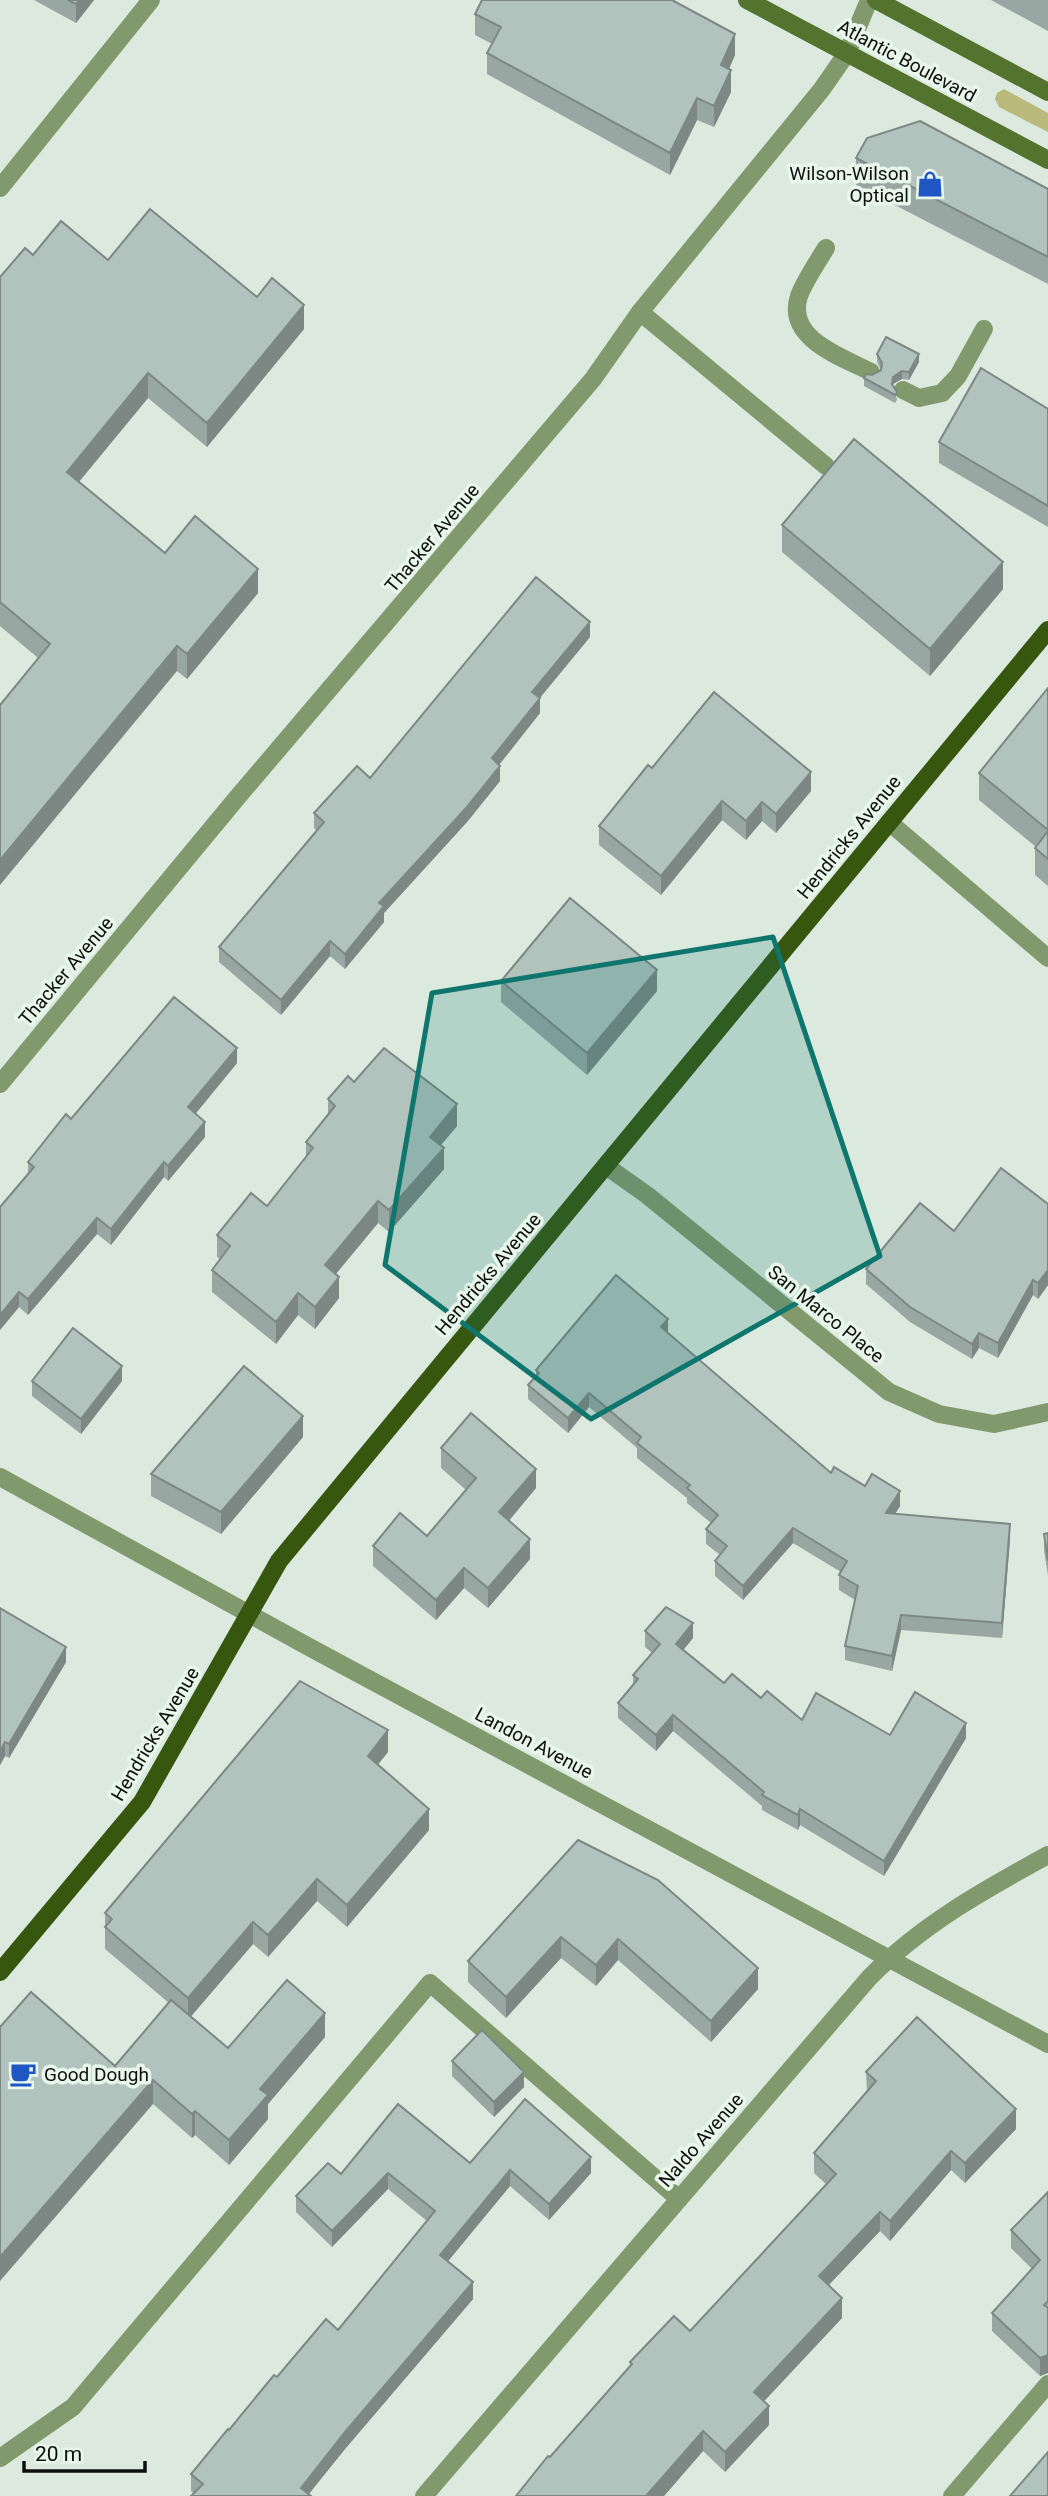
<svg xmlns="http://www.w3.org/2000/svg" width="1048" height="2496" font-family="Roboto,sans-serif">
<rect width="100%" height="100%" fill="#dce9df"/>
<path fill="#b9ba7b" d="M 1004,89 L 1048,113 L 1048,132 L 999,107 L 995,99 L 997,93 Z"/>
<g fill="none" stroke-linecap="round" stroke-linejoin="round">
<g stroke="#82996d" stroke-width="18">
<path d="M 826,248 C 817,263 805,280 799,296 C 785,339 842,357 871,372"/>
<path d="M 640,312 L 826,466"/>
<path d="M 903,390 L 919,398 L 942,393 L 958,376 L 984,329"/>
<path d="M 889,822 L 1048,958"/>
<path d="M 0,2458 L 73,2407 L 430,1983 L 679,2199"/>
<path d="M 952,2496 L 1048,2384"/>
</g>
<g stroke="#82996d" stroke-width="18">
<path d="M 0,188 L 151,0"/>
<path d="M 0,1084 L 236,799 L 593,379 L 640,312 L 822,89 L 847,53 L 869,0"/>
<path d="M 606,1166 L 647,1195 L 889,1392 L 939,1414 L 994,1424 L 1048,1412"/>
<path d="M 0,1477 L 309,1647 L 1048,2044"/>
<path d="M 424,2496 L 869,1978 C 921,1925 984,1890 1048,1855"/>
</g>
<g stroke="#53732f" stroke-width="18">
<path d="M 747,0 L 1048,160"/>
<path d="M 876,0 L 1048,92"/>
</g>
<path stroke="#37560e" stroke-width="18" d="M 0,1972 L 142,1802 L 279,1561 L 1048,630"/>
</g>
<g fill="#99a7a3">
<path d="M 34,0 L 94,0 L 76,23 Z"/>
<path d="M 991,0 L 1048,0 L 1048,31 Z"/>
<path d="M 475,14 L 735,55 L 729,69 L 731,92 L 714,127 L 697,120 L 670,175 L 487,74 L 487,53 L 492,44 L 475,35 Z"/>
<path d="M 856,158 L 1048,189 L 1048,284 L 856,185 Z"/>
<path d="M 33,255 L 108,260 L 257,297 L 304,329 L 207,447 L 148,398 L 79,482 L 165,553 L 258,593 L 187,679 L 177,671 L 38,658 L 0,626 L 0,277 Z"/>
<path d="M 877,354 L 919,362 L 909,380 L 902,379 L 893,384 L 897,400 L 895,403 L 864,386 L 864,378 L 872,375 L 881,370 L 877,362 Z"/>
<path d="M 1048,409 L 1048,527 L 939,463 L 939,442 Z"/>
<path d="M 782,525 L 1003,589 L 930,676 L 782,552 Z"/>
<path d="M 590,637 L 540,698 L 540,713 L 499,764 L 500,781 L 467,822 L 384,913 L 384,922 L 345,969 L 330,956 L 281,1015 L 219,962 L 219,947 L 317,831 L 314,828 L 314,813 Z"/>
<path d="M 1048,688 L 1048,886 L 1035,875 L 1035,848 L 1036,847 L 979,800 L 979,773 Z"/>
<path d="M 652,768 L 811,791 L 776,833 L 762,821 L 746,840 L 722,820 L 661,895 L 599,845 L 599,826 Z"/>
<path d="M 501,981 L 657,991 L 587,1075 L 501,1002 Z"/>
<path d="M 237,1063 L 195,1114 L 205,1137 L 168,1181 L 164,1177 L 111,1245 L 97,1234 L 28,1315 L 19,1307 L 0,1330 L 0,1207 L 28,1174 L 28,1162 L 71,1119 Z"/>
<path d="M 354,1082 L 457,1126 L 441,1145 L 444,1169 L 389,1232 L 378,1223 L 336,1274 L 339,1298 L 315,1329 L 298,1315 L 276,1344 L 212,1292 L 212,1270 L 220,1259 L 217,1257 L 217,1235 L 267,1206 L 306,1157 L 306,1142 L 328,1114 L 328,1099 Z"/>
<path d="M 1048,1204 L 1048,1285 L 1038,1299 L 1033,1295 L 998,1358 L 979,1348 L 972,1359 L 910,1322 L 866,1284 L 866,1269 L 954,1231 Z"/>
<path d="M 668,1333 L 831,1473 L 900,1506 L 895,1514 L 1010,1539 L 1002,1638 L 901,1630 L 892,1671 L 845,1660 L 845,1646 L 855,1600 L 839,1590 L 839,1575 L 841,1572 L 793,1543 L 743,1600 L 715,1576 L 715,1561 L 720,1555 L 706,1544 L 706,1529 L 711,1523 L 687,1503 L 687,1498 L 637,1458 L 637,1448 L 589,1407 L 568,1433 L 528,1399 L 528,1385 L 536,1376 L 536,1370 Z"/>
<path d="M 32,1381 L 122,1381 L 81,1434 L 32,1396 Z"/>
<path d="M 303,1437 L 221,1534 L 151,1496 L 151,1474 Z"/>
<path d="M 441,1448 L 536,1488 L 509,1521 L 530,1559 L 488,1608 L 464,1588 L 436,1620 L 373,1566 L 373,1546 L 427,1536 L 466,1490 L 441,1468 Z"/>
<path d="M 1048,1533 L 1048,1576 L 1044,1550 L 1044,1534 Z"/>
<path d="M 0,1608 L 66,1662 L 9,1758 L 5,1756 L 0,1765 Z"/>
<path d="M 645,1631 L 693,1638 L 683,1650 L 724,1683 L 761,1698 L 802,1720 L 890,1735 L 966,1738 L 884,1876 L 800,1825 L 798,1830 L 762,1810 L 762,1806 L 673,1731 L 656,1751 L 618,1718 L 618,1703 L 633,1684 L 633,1675 L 652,1653 L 645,1647 Z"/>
<path d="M 388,1752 L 378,1764 L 429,1830 L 347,1927 L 317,1901 L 268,1957 L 253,1944 L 191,2016 L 228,2048 L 325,2037 L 268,2104 L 268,2119 L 229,2165 L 195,2135 L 192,2138 L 153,2104 L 115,2066 L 169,2003 L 105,1949 L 105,1913 Z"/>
<path d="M 578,1840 L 758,1989 L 711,2042 L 618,1960 L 596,1986 L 561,1958 L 506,2018 L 468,1982 L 468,1961 Z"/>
<path d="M 452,2061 L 524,2087 L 494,2117 L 452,2076 Z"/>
<path d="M 866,2072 L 1016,2129 L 965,2183 L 951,2170 L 890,2241 L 880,2231 L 829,2285 L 842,2318 L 764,2401 L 769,2425 L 725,2472 L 703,2451 L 664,2496 L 516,2496 L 630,2366 L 630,2362 L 690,2331 L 826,2184 L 814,2173 L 814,2153 L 867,2092 Z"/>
<path d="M 470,2163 L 591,2173 L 549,2220 L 510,2186 L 448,2261 L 473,2299 L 345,2449 L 309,2494 L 194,2493 L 191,2491 L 191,2474 L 229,2430 L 277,2377 L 338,2330 L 427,2221 L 388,2189 L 332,2247 L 296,2212 L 296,2196 L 341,2174 Z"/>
<path d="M 1048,2192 L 1048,2373 L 1040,2376 L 992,2331 L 992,2313 L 1032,2269 L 1011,2248 L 1011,2230 Z"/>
</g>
<g fill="#7d8884">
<path d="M 79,0 L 94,0 L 76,23 L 76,4 Z"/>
<path d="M 735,34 L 735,55 L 721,86 L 721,65 Z"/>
<path d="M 731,70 L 731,92 L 714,127 L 714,106 Z"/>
<path d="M 697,98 L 697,120 L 670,175 L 670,153 Z"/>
<path d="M 304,305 L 304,329 L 207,447 L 207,423 Z"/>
<path d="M 919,354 L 919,362 L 909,380 L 909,372 Z"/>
<path d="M 902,371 L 902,379 L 893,384 L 892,391 L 893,377 Z"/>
<path d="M 148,373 L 148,398 L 67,496 L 67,472 Z"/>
<path d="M 1003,562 L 1003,589 L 930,676 L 930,649 Z"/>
<path d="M 258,569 L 258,593 L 187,679 L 187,654 Z"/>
<path d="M 590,622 L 590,637 L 532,707 L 532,692 Z"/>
<path d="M 177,646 L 177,671 L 0,885 L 0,860 Z"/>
<path d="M 540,698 L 540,713 L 492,774 L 492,758 Z"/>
<path d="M 500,766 L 500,781 L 467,822 L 384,913 L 384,922 L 345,969 L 345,954 L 379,903 Z"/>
<path d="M 811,772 L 811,791 L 776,833 L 776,814 Z"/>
<path d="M 722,801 L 722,820 L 661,895 L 661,876 Z"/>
<path d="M 762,802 L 762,821 L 746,840 L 746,821 Z"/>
<path d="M 330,941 L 330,956 L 281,1015 L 281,1000 Z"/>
<path d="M 657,970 L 657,991 L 587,1075 L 587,1053 Z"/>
<path d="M 237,1048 L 237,1063 L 188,1123 L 188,1107 Z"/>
<path d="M 457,1104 L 457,1126 L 430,1158 L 430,1137 Z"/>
<path d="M 205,1122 L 205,1137 L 168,1181 L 168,1166 Z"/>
<path d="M 444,1148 L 444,1169 L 389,1232 L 389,1210 Z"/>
<path d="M 164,1162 L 164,1177 L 111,1245 L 111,1229 Z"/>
<path d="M 378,1201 L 378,1223 L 325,1287 L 325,1265 Z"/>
<path d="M 97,1218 L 97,1234 L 28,1315 L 28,1299 Z"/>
<path d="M 1048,1270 L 1048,1285 L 1038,1299 L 1038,1283 Z"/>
<path d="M 339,1277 L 339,1298 L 315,1329 L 315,1307 Z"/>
<path d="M 1033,1280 L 1033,1295 L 998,1358 L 998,1343 Z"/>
<path d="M 19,1292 L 19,1307 L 0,1330 L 0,1315 Z"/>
<path d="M 298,1293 L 298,1315 L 276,1344 L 276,1322 Z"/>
<path d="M 668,1319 L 668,1334 L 661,1327 Z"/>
<path d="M 979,1333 L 979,1348 L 972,1359 L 972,1344 Z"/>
<path d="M 122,1366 L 122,1381 L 81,1434 L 81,1419 Z"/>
<path d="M 589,1393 L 589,1407 L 568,1433 L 568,1418 Z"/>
<path d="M 303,1416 L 303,1437 L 221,1534 L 221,1512 Z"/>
<path d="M 536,1469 L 536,1488 L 499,1532 L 499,1512 Z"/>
<path d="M 900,1491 L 900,1506 L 886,1528 L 886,1513 Z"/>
<path d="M 1010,1524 L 1010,1539 L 1002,1638 L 1002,1623 Z"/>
<path d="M 793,1528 L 793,1543 L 743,1600 L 743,1586 Z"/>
<path d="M 530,1539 L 530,1559 L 488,1608 L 488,1588 Z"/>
<path d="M 464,1568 L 464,1588 L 436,1620 L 436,1600 Z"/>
<path d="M 901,1615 L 901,1630 L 892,1671 L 892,1656 Z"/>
<path d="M 693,1623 L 693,1638 L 676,1659 L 676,1644 Z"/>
<path d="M 66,1647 L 66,1662 L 9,1758 L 9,1744 Z"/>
<path d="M 673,1715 L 673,1731 L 656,1751 L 656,1735 Z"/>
<path d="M 966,1723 L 966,1738 L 884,1876 L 884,1861 Z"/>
<path d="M 388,1730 L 388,1752 L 368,1777 L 368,1756 Z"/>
<path d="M 5,1742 L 5,1756 L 0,1765 L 0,1751 Z"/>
<path d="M 429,1809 L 429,1830 L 347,1927 L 347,1905 Z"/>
<path d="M 800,1809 L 800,1825 L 798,1830 L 798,1815 Z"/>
<path d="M 317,1879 L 317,1901 L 268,1957 L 268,1935 Z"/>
<path d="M 253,1922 L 253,1944 L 188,2020 L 188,1998 Z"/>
<path d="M 561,1937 L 561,1958 L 506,2018 L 506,1997 Z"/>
<path d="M 618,1939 L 618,1960 L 596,1986 L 596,1965 Z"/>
<path d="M 758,1968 L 758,1989 L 711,2042 L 711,2021 Z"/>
<path d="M 325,2013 L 325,2037 L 268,2104 L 268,2119 L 229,2165 L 229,2140 L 260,2089 Z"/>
<path d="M 524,2072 L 524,2087 L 494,2117 L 494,2102 Z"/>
<path d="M 153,2080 L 153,2104 L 0,2281 L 0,2257 Z"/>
<path d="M 1016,2109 L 1016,2129 L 965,2183 L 965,2163 Z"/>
<path d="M 195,2111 L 195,2135 L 192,2138 L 192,2114 Z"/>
<path d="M 951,2151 L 951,2170 L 890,2241 L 890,2221 Z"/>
<path d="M 591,2157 L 591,2173 L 549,2220 L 549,2204 Z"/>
<path d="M 510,2170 L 510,2186 L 440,2271 L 440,2255 Z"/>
<path d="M 388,2173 L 388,2189 L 332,2247 L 332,2231 Z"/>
<path d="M 880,2212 L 880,2231 L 819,2295 L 819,2276 Z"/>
<path d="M 473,2282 L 473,2299 L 345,2449 L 307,2496 L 301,2488 L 345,2432 Z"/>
<path d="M 842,2298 L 842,2318 L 754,2412 L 754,2392 Z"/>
<path d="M 1048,2355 L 1048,2373 L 1040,2376 L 1040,2358 Z"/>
<path d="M 769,2406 L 769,2425 L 725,2472 L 725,2452 Z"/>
<path d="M 703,2431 L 703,2451 L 664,2496 L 646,2496 Z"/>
</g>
<g fill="#b2c2bd" stroke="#7d8884" stroke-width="2">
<path d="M 68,0 L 79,0 L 76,4 Z"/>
<path d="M 482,0 L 672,0 L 735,34 L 721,65 L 731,70 L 714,106 L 697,98 L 670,153 L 487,53 L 501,27 L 475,14 Z"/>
<path d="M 920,121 L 1048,189 L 1048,257 L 856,158 L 867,138 Z"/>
<path d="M 150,209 L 257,297 L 272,278 L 304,305 L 207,423 L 148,373 L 67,472 L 165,553 L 195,516 L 258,569 L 187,654 L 177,646 L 0,860 L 0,705 L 50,644 L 0,602 L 0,277 L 25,248 L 33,255 L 61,221 L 108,260 Z"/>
<path d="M 886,337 L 919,354 L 909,372 L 902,371 L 893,377 L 892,384 L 897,392 L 895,395 L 864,378 L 866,374 L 872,375 L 881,370 L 882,363 L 877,354 Z"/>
<path d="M 981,368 L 1048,409 L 1048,506 L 939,442 Z"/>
<path d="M 854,439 L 1003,562 L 930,649 L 782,525 Z"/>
<path d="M 536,577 L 590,622 L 532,692 L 540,698 L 492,758 L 500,766 L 467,807 L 379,903 L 384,906 L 345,954 L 330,941 L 281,1000 L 219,947 L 324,822 L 314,813 L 357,766 L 370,778 Z"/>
<path d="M 1048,688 L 1048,830 L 979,773 Z"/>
<path d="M 714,692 L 811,772 L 776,814 L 762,802 L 746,821 L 722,801 L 661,876 L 599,826 L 648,765 L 652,768 Z"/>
<path d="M 1048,831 L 1048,859 L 1035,848 Z"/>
<path d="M 570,898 L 657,970 L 587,1053 L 501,981 Z"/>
<path d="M 174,997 L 237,1048 L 188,1107 L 205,1122 L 168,1166 L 164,1162 L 111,1229 L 97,1218 L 28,1299 L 19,1292 L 0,1315 L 0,1207 L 34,1167 L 28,1162 L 66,1114 L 71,1119 Z"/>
<path d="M 384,1048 L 457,1104 L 430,1137 L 444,1148 L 389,1210 L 378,1201 L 325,1265 L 339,1277 L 315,1307 L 298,1293 L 276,1322 L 212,1270 L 230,1246 L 217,1235 L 251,1193 L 267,1206 L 313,1148 L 306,1142 L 335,1106 L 328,1099 L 348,1076 L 354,1082 Z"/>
<path d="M 1001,1168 L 1048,1204 L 1048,1270 L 1038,1283 L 1033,1280 L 998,1343 L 979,1333 L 972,1344 L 910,1307 L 866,1269 L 920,1203 L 954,1231 Z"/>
<path d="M 616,1275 L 668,1319 L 661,1327 L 831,1473 L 834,1467 L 865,1486 L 872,1474 L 900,1491 L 886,1513 L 1010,1524 L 1002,1623 L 901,1615 L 892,1656 L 845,1646 L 858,1586 L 839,1575 L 847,1561 L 793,1528 L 743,1586 L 715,1561 L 727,1546 L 706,1529 L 718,1515 L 687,1488 L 690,1485 L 637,1443 L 641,1437 L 589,1393 L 568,1418 L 528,1385 L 539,1373 L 536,1370 Z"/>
<path d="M 73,1328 L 122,1366 L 81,1419 L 32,1381 Z"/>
<path d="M 244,1366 L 303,1416 L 221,1512 L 151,1474 Z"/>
<path d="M 471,1413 L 536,1469 L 499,1512 L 530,1539 L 488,1588 L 464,1568 L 436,1600 L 373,1546 L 400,1513 L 427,1536 L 476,1478 L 441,1448 Z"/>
<path d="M 1048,1533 L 1048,1561 L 1044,1534 Z"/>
<path d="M 666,1607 L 693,1623 L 676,1644 L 724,1683 L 732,1674 L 761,1698 L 767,1691 L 802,1720 L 816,1693 L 890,1735 L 915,1692 L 966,1723 L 884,1861 L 800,1809 L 798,1815 L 762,1795 L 764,1792 L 673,1715 L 656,1735 L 618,1703 L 638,1679 L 633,1675 L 660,1644 L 645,1631 Z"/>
<path d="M 0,1608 L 66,1647 L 9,1744 L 5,1742 L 0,1751 Z"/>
<path d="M 300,1681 L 388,1730 L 368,1756 L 429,1809 L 347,1905 L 317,1879 L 268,1935 L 253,1922 L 188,1998 L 105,1927 L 112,1919 L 105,1913 Z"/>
<path d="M 578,1840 L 658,1880 L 758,1968 L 711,2021 L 618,1939 L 596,1965 L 561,1937 L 506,1997 L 468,1961 Z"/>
<path d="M 287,1980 L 325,2013 L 260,2089 L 268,2095 L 229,2140 L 195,2111 L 192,2114 L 153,2080 L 0,2257 L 0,2027 L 31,1992 L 115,2066 L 171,2000 L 228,2048 Z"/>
<path d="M 917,2017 L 1016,2109 L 965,2163 L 951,2151 L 890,2221 L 880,2212 L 819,2276 L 842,2298 L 754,2392 L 769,2406 L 725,2452 L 703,2431 L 646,2496 L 516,2496 L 548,2456 L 550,2457 L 632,2364 L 630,2362 L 674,2316 L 690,2331 L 836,2174 L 814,2153 L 876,2081 L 866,2072 Z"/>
<path d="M 482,2030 L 524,2072 L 494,2102 L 452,2061 Z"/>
<path d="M 525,2099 L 591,2157 L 549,2204 L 510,2170 L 440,2255 L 473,2282 L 345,2432 L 301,2488 L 311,2496 L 191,2496 L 203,2484 L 191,2474 L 228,2429 L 229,2430 L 274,2375 L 277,2377 L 326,2319 L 338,2330 L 435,2211 L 388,2173 L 332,2231 L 296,2196 L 328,2163 L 341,2174 L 398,2104 L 470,2163 Z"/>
<path d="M 1048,2192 L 1048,2301 L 1044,2305 L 1048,2308 L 1048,2355 L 1040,2358 L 992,2313 L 1040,2260 L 1011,2230 Z"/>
<path d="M 1048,2452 L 1048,2496 L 1010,2496 Z"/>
</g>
<path fill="#0f766e" fill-opacity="0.2" stroke="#0f766e" stroke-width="5" stroke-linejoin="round" d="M 773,937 L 880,1256 L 591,1419 L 385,1265 L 432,993 Z"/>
<defs>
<g id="shop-bare" transform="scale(2.1)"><path d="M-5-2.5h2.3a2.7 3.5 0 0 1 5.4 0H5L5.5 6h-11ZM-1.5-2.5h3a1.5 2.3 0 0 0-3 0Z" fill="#1f56c3" stroke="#e9f6ec" stroke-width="2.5" paint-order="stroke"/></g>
<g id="cafe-bare" transform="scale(2.1)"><path d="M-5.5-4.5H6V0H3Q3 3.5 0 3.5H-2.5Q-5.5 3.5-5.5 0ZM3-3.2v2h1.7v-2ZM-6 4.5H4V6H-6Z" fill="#1f56c3" stroke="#e9f6ec" stroke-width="2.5" paint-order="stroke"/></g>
</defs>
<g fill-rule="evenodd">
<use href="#shop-bare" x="930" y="184"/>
<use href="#cafe-bare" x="23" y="2074"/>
</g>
<g text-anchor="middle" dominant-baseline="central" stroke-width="7" stroke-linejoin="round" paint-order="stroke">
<g font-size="19" fill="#0c100d" stroke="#e9f6ec">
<text transform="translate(907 61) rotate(28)">Atlantic Boulevard</text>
<text transform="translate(432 538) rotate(-50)">Thacker Avenue</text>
<text transform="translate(849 837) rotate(-51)">Hendricks Avenue</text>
<text transform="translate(66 971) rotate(-50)">Thacker Avenue</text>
<text transform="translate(488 1274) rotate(-50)">Hendricks Avenue</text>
<text transform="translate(826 1314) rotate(39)">San Marco Place</text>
<text transform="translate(155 1734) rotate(-59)">Hendricks Avenue</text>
<text transform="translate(534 1743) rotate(28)">Landon Avenue</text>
<text transform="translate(701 2140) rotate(-49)">Naldo Avenue</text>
</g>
<g font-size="19" fill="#0c100d" stroke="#e9f6ec" text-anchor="end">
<text x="909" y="173">Wilson-Wilson<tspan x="909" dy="22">Optical</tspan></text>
<text x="44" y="2074" text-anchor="start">Good Dough</text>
</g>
</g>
<path d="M24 2461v10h121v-10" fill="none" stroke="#0c100d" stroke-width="3.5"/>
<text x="35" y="2461" font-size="21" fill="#0c100d" stroke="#e9f6ec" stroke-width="5" paint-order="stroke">20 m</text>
</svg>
